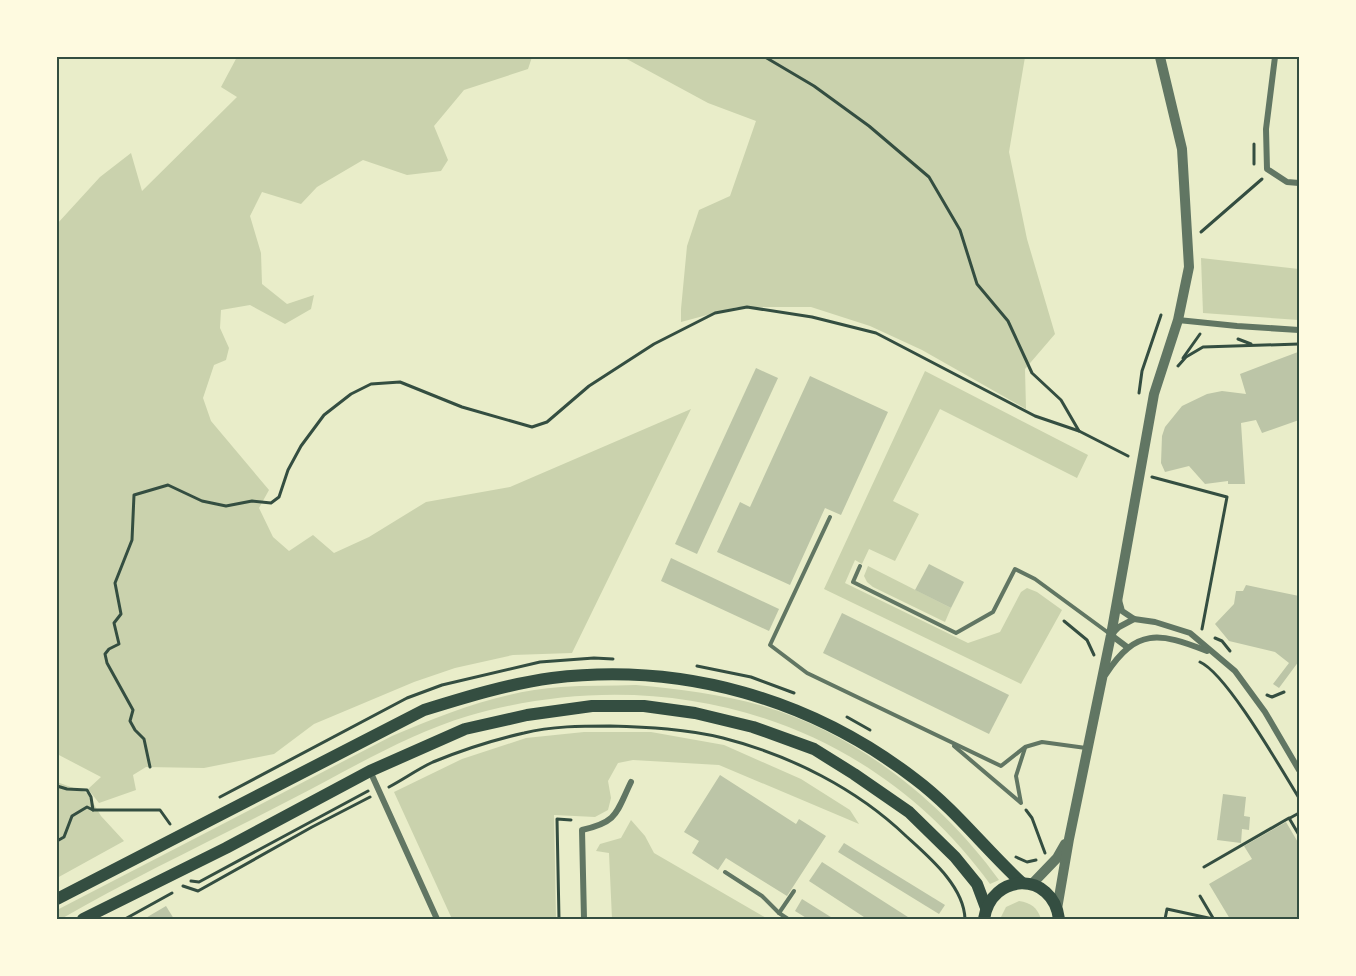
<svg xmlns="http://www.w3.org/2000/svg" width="1356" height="976" font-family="Manrope,sans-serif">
<rect width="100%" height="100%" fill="#e9edc9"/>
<g fill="#cad2ad">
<path d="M 237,57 L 532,57 L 528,69 L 464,90 L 434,126 L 448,160 L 441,171 L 407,175 L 363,160 L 317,187 L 301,204 L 262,192 L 250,216 L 261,253 L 262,284 L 287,304 L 314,295 L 311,309 L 285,324 L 250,305 L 221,310 L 220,328 L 229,348 L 226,360 L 214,365 L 203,398 L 211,421 L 269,490 L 259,508 L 273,537 L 289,551 L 313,535 L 334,553 L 369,537 L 426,502 L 510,487 L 691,409 L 572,653 L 513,655 L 455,668 L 414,682 L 314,724 L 274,754 L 204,768 L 146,767 L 133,775 L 136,790 L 99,803 L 88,789 L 101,777 L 57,754 L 57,224 L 100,177 L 131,153 L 142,191 L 237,97 L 221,87 Z"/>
<path d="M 623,57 L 1025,57 L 1009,152 L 1027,239 L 1055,334 L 1025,369 L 1026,409 L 922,350 L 870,326 L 811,307 L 737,307 L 681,322 L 681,309 L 687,246 L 699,210 L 730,196 L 756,121 L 708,103 Z"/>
<path d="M 1201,258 L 1299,269 L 1299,320 L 1203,313 Z"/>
<path d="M 925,371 L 1088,455 L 1077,478 L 940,409 L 893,501 L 919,514 L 895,561 L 869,549 L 862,564 L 855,560 L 845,583 L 968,643 L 1000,632 L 1021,592 L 1027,588 L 1037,592 L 1062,610 L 1021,684 L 824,589 Z"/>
<path d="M 868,566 L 951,608 L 945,622 L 873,587 L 867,582 L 864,576 Z"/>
<path d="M 636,685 C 678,689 721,694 763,706 C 857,734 942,801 999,880 L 990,884 C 869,717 664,659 468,716 C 405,735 347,771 288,801 C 213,840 135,876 61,919 L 57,919 L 57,910 L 392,736 C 446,713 502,691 561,687 C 586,685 611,686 636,685 Z"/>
<path d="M 584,732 L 651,732 L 724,745 L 801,779 L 850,810 L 859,824 L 719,765 L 633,760 L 618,763 L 608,781 L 611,798 L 608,810 L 595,817 L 554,815 L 556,919 L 452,919 L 394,792 L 462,759 L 526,738 Z"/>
<path d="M 57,782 L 87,793 L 101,816 L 124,841 L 57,878 Z"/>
<path d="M 631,820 L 645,836 L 654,853 L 768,919 L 612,919 L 609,853 L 596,851 L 600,844 L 621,838 Z"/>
<path d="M 1019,901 C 1031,903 1037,907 1041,919 L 1000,919 L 1006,907 Z"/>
</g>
<g fill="#bcc5a7">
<path d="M 1298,352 L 1299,420 L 1262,433 L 1256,420 L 1241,423 L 1245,484 L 1228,484 L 1228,481 L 1205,484 L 1189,466 L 1165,472 L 1161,463 L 1162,436 L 1165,427 L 1182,406 L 1207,394 L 1222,391 L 1246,394 L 1240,374 Z"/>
<path d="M 756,368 L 778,378 L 697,554 L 675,544 Z"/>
<path d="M 810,376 L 888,412 L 841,515 L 825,508 L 790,585 L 717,552 L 740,502 L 750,507 Z"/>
<path d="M 671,558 L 779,609 L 769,631 L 661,581 Z"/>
<path d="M 929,564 L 964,582 L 951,608 L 915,590 Z"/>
<path d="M 1246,585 L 1299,596 L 1299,661 L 1279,688 L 1273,684 L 1289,663 L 1275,652 L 1229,641 L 1215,624 L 1234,604 L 1236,591 L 1243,591 Z"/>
<path d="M 842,613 L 1009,695 L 989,734 L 823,653 Z"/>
<path d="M 720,775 L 796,824 L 799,819 L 826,836 L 787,896 L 726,858 L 718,870 L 692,853 L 699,841 L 684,832 Z"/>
<path d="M 1223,794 L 1246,797 L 1244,816 L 1250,817 L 1249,830 L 1242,829 L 1241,843 L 1217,840 Z"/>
<path d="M 1286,822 L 1299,844 L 1299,919 L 1230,919 L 1209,884 L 1252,859 L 1244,846 Z"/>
<path d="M 844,843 L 945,905 L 939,914 L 838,852 Z"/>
<path d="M 822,862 L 911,919 L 867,919 L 809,881 Z"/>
<path d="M 802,899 L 834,919 L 808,919 L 795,911 Z"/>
<path d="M 166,906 L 174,919 L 144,919 Z"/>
</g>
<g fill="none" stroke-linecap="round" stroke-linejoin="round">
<g stroke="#344e41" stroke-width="3">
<path d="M 765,57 L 814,86 L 869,126 L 929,177 L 960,230 L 977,284 L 1008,321 L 1032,373 L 1061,400 L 1079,431 L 1128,456"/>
<path d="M 1254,144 L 1254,164"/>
<path d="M 1201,232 L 1262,179"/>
<path d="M 1238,339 L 1251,344"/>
<path d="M 1183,358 L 1200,334"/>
<path d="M 1178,366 L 1186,357 L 1203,347 L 1299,344"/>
<path d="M 1139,393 L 1142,371 L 1161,315"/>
<path d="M 1152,477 L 1227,497 L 1202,629"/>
<path d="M 1064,621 L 1087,640 L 1094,655"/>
<path d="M 1215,638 L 1222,641 L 1230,651"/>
<path d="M 1200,662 C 1227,674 1281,769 1299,798"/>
<path d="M 697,666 L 751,677 L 794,693"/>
<path d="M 1267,695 L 1272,697 L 1284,692"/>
<path d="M 847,717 L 870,730"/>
<path d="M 150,767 L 144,739 L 135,730 L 130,721 L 133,710 L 107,663 L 105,654 L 109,649 L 119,644 L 114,623 L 121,614 L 115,583 L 132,540 L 134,495 L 168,485 L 202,501 L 226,506 L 252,501 L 271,503 L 279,497 L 288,470 L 301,446 L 324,415 L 351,394 L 371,384 L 400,382 L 462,407 L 532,427 L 547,422 L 589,386 L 654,344 L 715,313 L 747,307 L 812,317 L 876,333 L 1035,416 L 1079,431"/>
<path d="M 57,786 L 67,789 L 87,790 L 91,797 L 93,810"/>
<path d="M 389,787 C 404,779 418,769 433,762 C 462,750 493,740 524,733 C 552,726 582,726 610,726 C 648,727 687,729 723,738 C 790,755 857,789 906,836 C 929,857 964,886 965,919"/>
<path d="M 220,797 L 407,698 L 442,685 L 540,662 L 594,658 L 613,659"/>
<path d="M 1026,810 L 1032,818 L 1045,853"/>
<path d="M 1290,818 L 1299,813"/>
<path d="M 1299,819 L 1299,821"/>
<path d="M 57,841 L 64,837 L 72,816 L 87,807 L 93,810 L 160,810 L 170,824"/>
<path d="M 1016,857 L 1027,862 L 1036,860"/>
<path d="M 1204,867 L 1289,818 L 1299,835"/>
<path d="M 191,881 L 199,882 L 368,791"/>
<path d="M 183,886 L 198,891 L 312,827 L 370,797"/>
<path d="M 1200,896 L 1213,918"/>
<path d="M 57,916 L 58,919"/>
<path d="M 125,919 L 172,893"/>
<path d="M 559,919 L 557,819 L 571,820"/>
<path d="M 1165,919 L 1167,909 L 1213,919"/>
</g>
<g stroke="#617663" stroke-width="4">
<path d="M 830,517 L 770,645 L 807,673 L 1001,766 L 1025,747 L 1042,742 L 1086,748"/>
<path d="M 860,566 L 853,582 L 956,633 L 993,612 L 1015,569 L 1035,579 L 1110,634"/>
<path d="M 954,746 L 1021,803 L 1016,776 L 1025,748"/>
<path d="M 725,872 L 762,896 L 779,913 L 788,919"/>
<path d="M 779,913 L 794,891"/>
</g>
<g stroke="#617663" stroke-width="6">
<path d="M 1275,57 L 1266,129 L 1267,169 L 1287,182 L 1299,183"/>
<path d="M 1178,320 L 1237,326 L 1299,330"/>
<path d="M 1119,600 L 1122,611 L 1134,619 L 1155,622 L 1190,633 L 1235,671 L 1265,712 L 1299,770"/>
<path d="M 1127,647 L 1111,635 L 1119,627 L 1134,619"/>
<path d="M 1106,674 C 1136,628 1159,632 1207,651"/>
<path d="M 370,771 L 437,919"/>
<path d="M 584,919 L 582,830 C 618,822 616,813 631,782"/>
</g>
<g stroke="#617663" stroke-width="10">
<path d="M 1032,884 L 1057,858 L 1065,844"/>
<path d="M 1057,909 L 1069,839 L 1111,635 L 1154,394 L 1178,320 L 1189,267 L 1182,149 L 1160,57"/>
</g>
<g stroke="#344e41" stroke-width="12">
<path d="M 57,899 L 424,710 C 466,697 508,684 552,678 C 683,662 811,699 915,779 C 955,809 985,849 1022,883"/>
<path d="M 83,919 L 226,848 L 370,771 L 465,729 L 527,715 L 592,706 L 644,706 L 695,713 L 753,727 L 814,749 L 854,774 L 909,812 L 955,857 L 977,884 L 986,908"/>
<path d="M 984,919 C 991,872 1053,871 1059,919"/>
</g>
</g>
<rect width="1356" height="976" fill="none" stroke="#fefae0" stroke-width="117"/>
<rect x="58" y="58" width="1240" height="860" fill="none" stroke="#344e41" stroke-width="2"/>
</svg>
